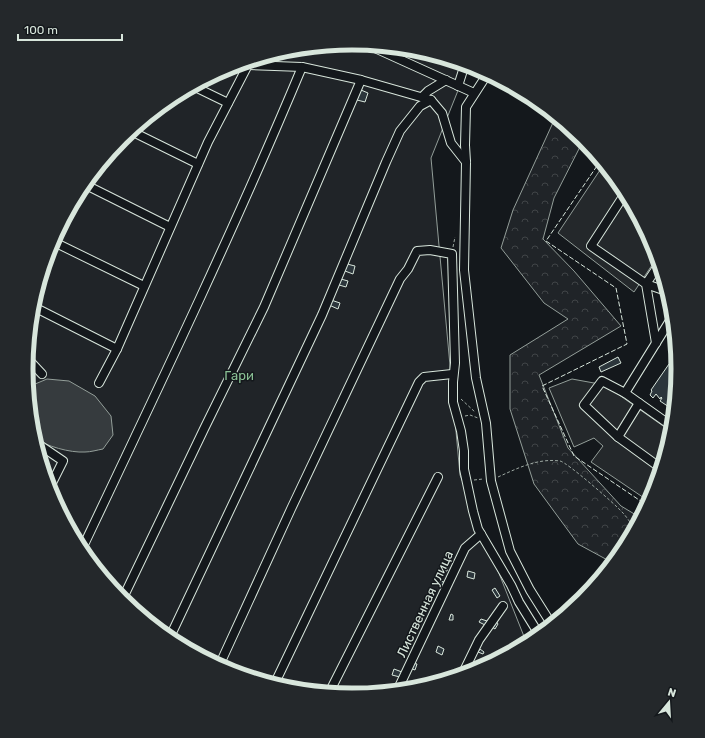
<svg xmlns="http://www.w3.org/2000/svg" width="705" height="738" font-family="Rubik,sans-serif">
<defs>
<pattern id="forest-crowns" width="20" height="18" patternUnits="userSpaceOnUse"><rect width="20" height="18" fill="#202428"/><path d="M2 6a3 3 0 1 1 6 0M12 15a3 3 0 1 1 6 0" fill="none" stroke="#404447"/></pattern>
</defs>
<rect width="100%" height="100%" fill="#14181c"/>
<path fill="url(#forest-crowns)" stroke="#939e99" d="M 556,116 L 584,139 L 554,198 L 543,239 L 574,271 L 621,326 L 539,375 L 568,448 L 621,506 L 641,518 L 624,551 L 613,563 L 578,544 L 534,484 L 510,409 L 510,355 L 568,319 L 544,303 L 501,248 L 513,210 Z"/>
<path fill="#202428" stroke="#939e99" d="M 353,43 L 416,49 L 470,65 L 467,68 L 431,158 L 460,475 L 527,644 L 477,671 L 416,689 L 352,695 L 289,689 L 227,671 L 171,640 L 121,600 L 81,550 L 51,494 L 32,432 L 26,369 L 32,305 L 51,244 L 81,187 L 122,138 L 171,97 L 228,67 L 289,49 Z"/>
<g fill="#24282b" stroke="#939e99">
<path d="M 604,164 L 624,188 L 654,244 L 658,256 L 634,292 L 558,233 Z"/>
<path d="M 572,379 L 605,385 L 673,433 L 654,494 L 650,502 L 591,462 L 603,446 L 594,438 L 574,447 L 549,388 Z"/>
</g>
<path fill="#363b3e" stroke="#939e99" d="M 47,379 L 69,381 L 95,396 L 111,416 L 113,435 L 103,449 C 97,450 91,452 85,452 C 70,453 46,446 34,438 L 28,387 Z"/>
<g fill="#2c363c" stroke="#d8e6dc">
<path d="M 361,90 L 368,93 L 365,102 L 357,100 Z"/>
<path d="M 347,264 L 355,266 L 353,274 L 345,271 Z"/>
<path d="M 341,279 L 348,281 L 346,287 L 339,285 Z"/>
<path d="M 331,300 L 340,303 L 338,309 L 329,305 Z"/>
<path d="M 618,357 L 621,363 L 601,372 L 599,367 Z"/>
<path d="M 671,363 L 675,366 L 674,367 L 679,371 L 675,411 L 660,401 L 662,398 L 661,397 L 660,399 L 656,394 L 653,398 L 650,395 L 652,391 L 651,390 L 669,364 L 670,365 Z"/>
<path d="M 443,564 L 448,565 L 447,571 L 442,570 Z"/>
<path d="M 468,571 L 475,573 L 474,579 L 467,577 Z"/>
<path d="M 440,581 L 444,582 L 443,585 L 439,584 Z"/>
<path d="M 495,588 L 500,596 L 497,598 L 492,590 Z"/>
<path d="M 451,614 L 453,615 L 453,620 L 449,620 Z"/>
<path d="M 481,619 L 487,621 L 485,625 L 479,622 Z"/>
<path d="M 496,621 L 498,624 L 495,629 L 492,627 Z"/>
<path d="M 524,635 L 528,640 L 523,644 L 519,640 Z"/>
<path d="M 438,646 L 444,649 L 442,655 L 436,652 Z"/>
<path d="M 480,649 L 484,652 L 483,654 L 478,652 Z"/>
<path d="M 412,663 L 417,664 L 415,670 L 410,668 Z"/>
<path d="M 394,669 L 402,672 L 400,677 L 392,675 Z"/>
<path d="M 453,673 L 458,675 L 458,677 L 452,677 Z"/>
</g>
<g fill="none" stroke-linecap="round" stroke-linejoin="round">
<g stroke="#d8e6dc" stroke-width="10">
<g id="minor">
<path d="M 366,44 L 474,93"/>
<path d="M 242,63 L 248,65 L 302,67 L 361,80 L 431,100 L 442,113 L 451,143 L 466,162"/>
<path d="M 488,73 L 466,107 L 465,145 L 466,162 L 464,270 L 476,378 L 486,423 L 491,481 L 510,551 L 530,590 L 552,625"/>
<path d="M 193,86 L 228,103"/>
<path d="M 458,86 L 465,64"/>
<path d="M 422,97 L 428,91 L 446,80"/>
<path d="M 131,131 L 198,164"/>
<path d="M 84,184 L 170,227"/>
<path d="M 626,192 L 591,246 L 646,284 L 656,343"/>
<path d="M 52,241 L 144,286"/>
<path d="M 660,263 L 646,284 L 669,292"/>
<path d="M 32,306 L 117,349"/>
<path d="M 27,358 L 42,374"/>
<path d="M 99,383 L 117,349 L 208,142 L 248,65"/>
<path d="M 639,403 L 618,437 L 662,469"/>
<path d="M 673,427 L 625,393 L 674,314"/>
<path d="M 618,437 L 584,405 L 602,381 L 625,393"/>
<path d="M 35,442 L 63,461 L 49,489"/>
<path d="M 81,551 C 157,391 234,230 302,67"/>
<path d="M 122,600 L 204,429 L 264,307 L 361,80"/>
<path d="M 169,639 L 322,315 L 386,162 L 400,131 L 420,106 L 431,100"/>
<path d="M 219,666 L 291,509 L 400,279 L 408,269 L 417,251 L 430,250 L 452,254 L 455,363 L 453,382 L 453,402 L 461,431 L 464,451 L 464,469 L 473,511 L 478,529 L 511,585 L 519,602 L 540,636"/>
<path d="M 462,675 L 479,640 L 503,606"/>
<path d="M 274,685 L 419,382 L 424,377 L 452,374"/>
<path d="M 397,691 L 465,548 L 481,534"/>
<path d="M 329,693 L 438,477"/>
</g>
</g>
<g stroke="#9da8a2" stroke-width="1" stroke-dasharray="3 2" stroke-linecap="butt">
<path d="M 453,247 L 455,237"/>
<path d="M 461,399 L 475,412"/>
<path d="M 465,416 L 470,415 L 478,418"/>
<path d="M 498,477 C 518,468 538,458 560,461 C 567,462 616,505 622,512 C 627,517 631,524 635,529"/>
<path d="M 474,480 L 483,479"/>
</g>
<use href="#minor" stroke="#14181c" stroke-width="8"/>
<path stroke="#d8e6dc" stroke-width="1" stroke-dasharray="5 2" stroke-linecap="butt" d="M 601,160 L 546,241 L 616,288 L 627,344 L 542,386 L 574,456 L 648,506"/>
</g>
<g text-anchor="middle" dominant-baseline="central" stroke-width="3" stroke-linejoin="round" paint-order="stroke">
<g font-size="13" fill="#8ac095" stroke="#14181c">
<text x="239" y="375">Гари</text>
</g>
<g font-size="13" fill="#d8e6dc" stroke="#14181c">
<text transform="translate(425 604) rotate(-65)">Лиственная улица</text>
</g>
</g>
<path d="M0 0H705V738H0ZM33 369a319 319 0 1 1 638 0a319 319 0 1 1-638 0Z" fill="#24282b" fill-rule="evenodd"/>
<path fill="none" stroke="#d8e6dc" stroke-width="5" d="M33 369a319 319 0 1 1 638 0a319 319 0 1 1-638 0Z"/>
<g transform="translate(669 702) rotate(18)" stroke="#14181c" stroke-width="3" paint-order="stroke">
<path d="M0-3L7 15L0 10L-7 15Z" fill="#d8e6dc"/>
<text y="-6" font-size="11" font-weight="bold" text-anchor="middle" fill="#d8e6dc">N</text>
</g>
<path d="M18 34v6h104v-6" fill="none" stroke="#d8e6dc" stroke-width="2"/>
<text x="24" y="34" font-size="12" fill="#d8e6dc" stroke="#14181c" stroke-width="3" paint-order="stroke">100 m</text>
</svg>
